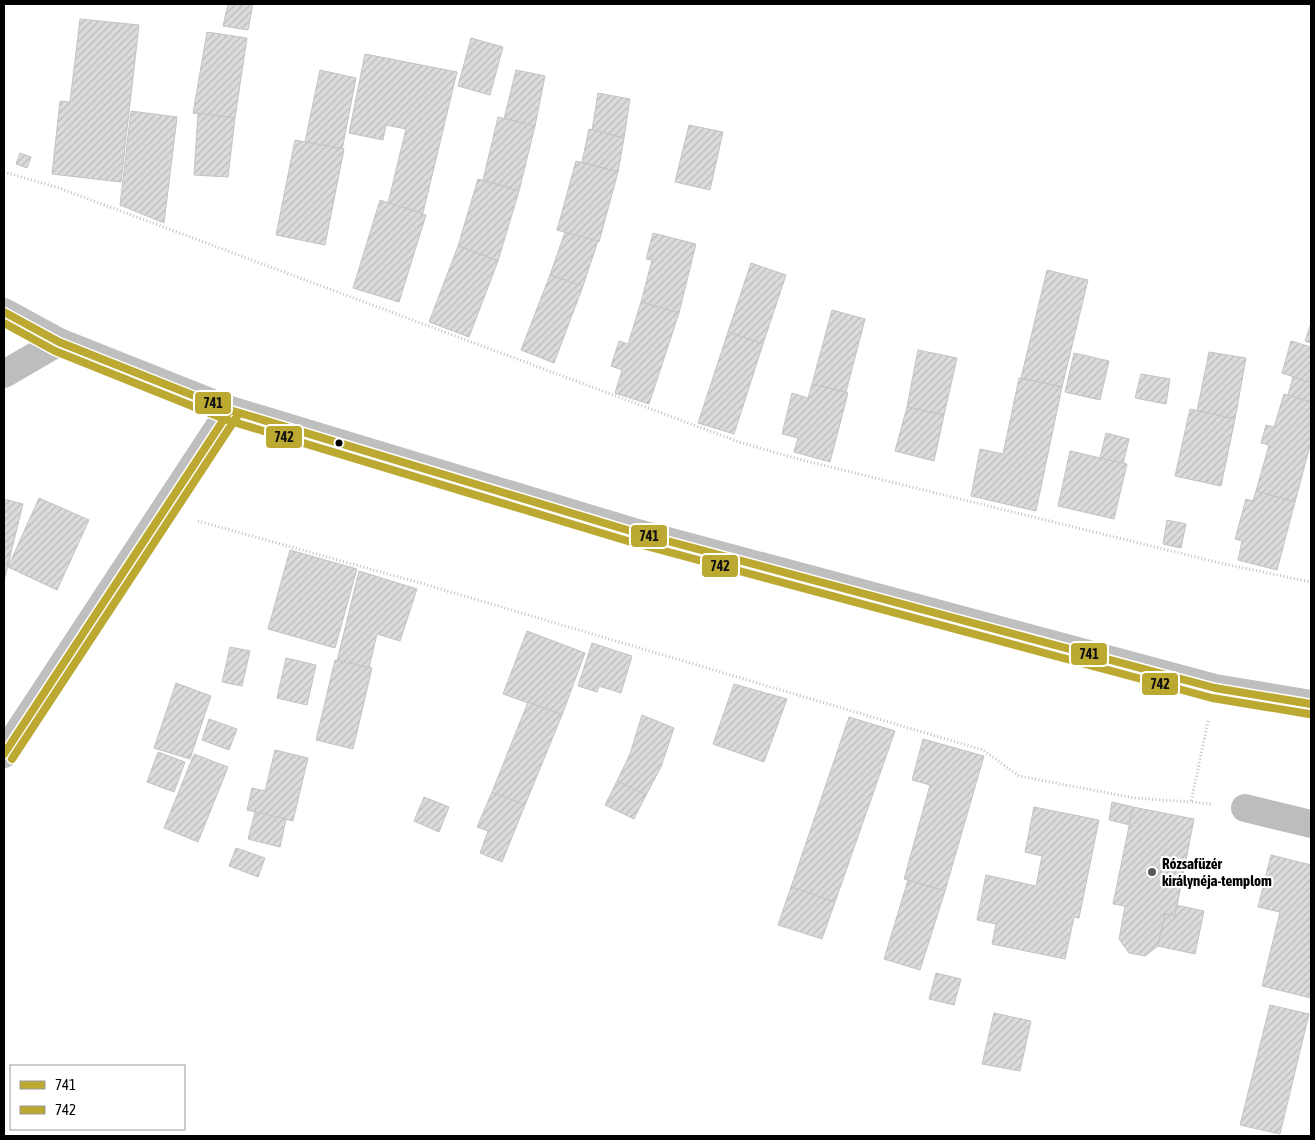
<svg xmlns="http://www.w3.org/2000/svg" width="1315" height="1140" font-family="'Asap Condensed',sans-serif">
<defs>
<pattern id="building-hatch" width="6" height="6" patternUnits="userSpaceOnUse" patternTransform="scale(1.25)"><rect width="6" height="6" fill="#dbdbdb"/><path d="M-1 1l2-2M0 6l6-6M5 7l2-2" fill="none" stroke="#bababa"/></pattern>
</defs>
<rect width="100%" height="100%" fill="#fff"/>
<g fill="url(#building-hatch)" stroke="#c3c3c3">
<path d="M 228,4 L 253,4 L 248,30 L 223,26 Z"/>
<path d="M 80,19 L 139,25 L 121,182 L 52,174 L 60,101 L 70,102 Z"/>
<path d="M 207,32 L 247,38 L 235,118 L 193,113 Z"/>
<path d="M 471,38 L 503,47 L 490,95 L 458,86 Z"/>
<path d="M 365,54 L 457,72 L 423,213 L 388,203 L 406,129 L 386,125 L 383,140 L 349,133 Z"/>
<path d="M 320,70 L 356,78 L 342,150 L 305,142 Z"/>
<path d="M 516,70 L 545,76 L 535,126 L 504,119 Z"/>
<path d="M 598,93 L 630,99 L 624,138 L 592,130 Z"/>
<path d="M 131,111 L 177,117 L 164,223 L 120,205 Z"/>
<path d="M 198,113 L 235,118 L 228,177 L 194,175 Z"/>
<path d="M 498,117 L 535,126 L 519,191 L 483,180 Z"/>
<path d="M 689,125 L 723,132 L 710,190 L 675,182 Z"/>
<path d="M 589,129 L 624,138 L 618,172 L 582,162 Z"/>
<path d="M 295,140 L 344,149 L 325,245 L 276,235 Z"/>
<path d="M 20,153 L 31,157 L 27,168 L 16,164 Z"/>
<path d="M 576,161 L 618,172 L 599,242 L 557,230 Z"/>
<path d="M 478,179 L 519,191 L 498,261 L 458,246 Z"/>
<path d="M 380,200 L 426,215 L 399,302 L 353,288 Z"/>
<path d="M 565,232 L 598,241 L 583,286 L 550,275 Z"/>
<path d="M 653,233 L 696,244 L 679,313 L 641,302 L 652,260 L 646,259 Z"/>
<path d="M 458,246 L 498,261 L 469,337 L 429,322 Z"/>
<path d="M 751,263 L 786,275 L 763,344 L 728,332 Z"/>
<path d="M 1047,270 L 1088,280 L 1062,387 L 1021,378 Z"/>
<path d="M 550,275 L 583,286 L 554,363 L 521,350 Z"/>
<path d="M 641,302 L 679,313 L 649,404 L 615,393 L 622,370 L 611,366 L 619,341 L 628,344 Z"/>
<path d="M 832,310 L 865,319 L 846,392 L 812,384 Z"/>
<path d="M 1311,323 L 1311,343 L 1305,341 Z"/>
<path d="M 728,332 L 763,344 L 734,434 L 698,423 Z"/>
<path d="M 1291,341 L 1311,347 L 1311,383 L 1282,373 Z"/>
<path d="M 918,350 L 957,358 L 944,415 L 907,407 Z"/>
<path d="M 1209,352 L 1246,358 L 1235,419 L 1197,411 Z"/>
<path d="M 1074,353 L 1109,361 L 1100,400 L 1065,392 Z"/>
<path d="M 1141,374 L 1170,379 L 1166,404 L 1135,398 Z"/>
<path d="M 1293,377 L 1311,383 L 1311,402 L 1288,395 Z"/>
<path d="M 1019,378 L 1062,387 L 1036,511 L 971,496 L 980,449 L 1003,454 Z"/>
<path d="M 812,384 L 848,393 L 830,462 L 794,452 L 798,438 L 782,434 L 792,393 L 808,398 Z"/>
<path d="M 1284,394 L 1311,402 L 1311,442 L 1295,502 L 1256,491 L 1269,445 L 1261,443 L 1266,425 L 1274,427 Z"/>
<path d="M 907,407 L 944,415 L 934,461 L 895,451 Z"/>
<path d="M 1190,409 L 1235,419 L 1221,486 L 1175,476 Z"/>
<path d="M 1106,433 L 1129,439 L 1123,464 L 1100,458 Z"/>
<path d="M 1070,451 L 1127,464 L 1114,519 L 1058,506 Z"/>
<path d="M 1256,491 L 1295,502 L 1277,570 L 1238,560 L 1242,541 L 1235,539 L 1246,499 L 1253,501 Z"/>
<path d="M 39,498 L 89,520 L 57,590 L 8,567 Z"/>
<path d="M 4,499 L 23,504 L 4,581 Z"/>
<path d="M 1167,520 L 1186,524 L 1181,548 L 1163,544 Z"/>
<path d="M 290,550 L 357,569 L 335,648 L 268,629 Z"/>
<path d="M 359,571 L 417,589 L 400,641 L 377,634 L 369,668 L 337,661 Z"/>
<path d="M 527,631 L 585,653 L 562,715 L 503,694 Z"/>
<path d="M 592,643 L 632,656 L 621,693 L 599,686 L 597,692 L 578,686 Z"/>
<path d="M 230,647 L 250,651 L 242,686 L 222,682 Z"/>
<path d="M 286,658 L 316,665 L 307,705 L 277,698 Z"/>
<path d="M 335,660 L 372,668 L 353,749 L 316,740 Z"/>
<path d="M 176,683 L 211,696 L 190,759 L 154,748 Z"/>
<path d="M 734,684 L 787,699 L 764,762 L 713,744 Z"/>
<path d="M 528,702 L 562,715 L 525,805 L 492,792 Z"/>
<path d="M 642,715 L 674,728 L 661,767 L 646,795 L 617,781 L 630,754 Z"/>
<path d="M 849,717 L 895,731 L 835,902 L 791,887 Z"/>
<path d="M 209,719 L 237,729 L 229,750 L 202,740 Z"/>
<path d="M 923,739 L 984,756 L 945,891 L 904,879 L 930,785 L 912,780 Z"/>
<path d="M 275,750 L 308,758 L 293,821 L 247,810 L 252,788 L 265,791 Z"/>
<path d="M 158,752 L 185,762 L 174,792 L 147,782 Z"/>
<path d="M 194,754 L 228,767 L 198,842 L 164,828 Z"/>
<path d="M 617,781 L 646,795 L 634,819 L 605,805 Z"/>
<path d="M 492,792 L 525,805 L 502,862 L 480,853 L 488,831 L 477,827 Z"/>
<path d="M 424,797 L 449,807 L 439,832 L 414,821 Z"/>
<path d="M 1112,802 L 1133,807 L 1130,825 L 1109,820 Z"/>
<path d="M 1034,807 L 1099,820 L 1079,918 L 1074,917 L 1065,959 L 992,944 L 996,924 L 977,920 L 986,875 L 1036,886 L 1042,856 L 1025,852 Z"/>
<path d="M 1133,807 L 1194,819 L 1175,916 L 1165,914 L 1158,946 L 1145,956 L 1129,953 L 1119,939 L 1125,906 L 1113,904 Z"/>
<path d="M 255,812 L 286,819 L 280,847 L 248,839 Z"/>
<path d="M 236,848 L 265,858 L 258,877 L 229,866 Z"/>
<path d="M 1271,855 L 1311,865 L 1311,998 L 1262,986 L 1280,912 L 1258,907 Z"/>
<path d="M 908,880 L 945,891 L 920,970 L 884,959 Z"/>
<path d="M 791,887 L 835,902 L 822,939 L 778,925 Z"/>
<path d="M 1176,905 L 1204,911 L 1195,954 L 1158,946 L 1165,914 L 1175,916 Z"/>
<path d="M 936,973 L 961,979 L 954,1005 L 929,999 Z"/>
<path d="M 1270,1005 L 1309,1014 L 1280,1134 L 1240,1125 Z"/>
<path d="M 994,1013 L 1031,1021 L 1020,1071 L 982,1064 Z"/>
</g>
<g fill="none" stroke-linecap="round" stroke-linejoin="round">
<g stroke="#c2c2c2" stroke-width="3" stroke-dasharray="1 2.5" stroke-linecap="butt">
<path d="M 4,172 L 59,188 L 742,443 L 798,459 L 1224,564 L 1311,582"/>
<path d="M 198,521 L 424,584 L 983,750 L 1019,776 L 1134,798 L 1191,802"/>
<path d="M 1208,721 L 1191,802 L 1212,804"/>
</g>
<g stroke="#bdbdbd" stroke-width="28">
<path d="M 4,374 L 59,342"/>
<path d="M 1245,808 L 1311,824"/>
</g>
<g stroke="#bfbfbf" stroke-width="28">
<path d="M 4,312 L 59,342 L 230,410 L 634,532 L 1215,688 L 1311,704"/>
<path d="M 4,754 L 230,410"/>
</g>
<g stroke="#fff" stroke-width="11">
<g id="bus-1">
<path d="M 4,312 L 59,342 L 230,410 L 634,532 L 1215,688 L 1311,704"/>
<path d="M 4,754 L 230,410"/>
</g>
</g>
<g stroke="#fff" stroke-width="11">
<g id="bus-2">
<path d="M 4,323 L 55,351 L 227,420 L 631,542 L 1212,698 L 1309,714"/>
<path d="M 12,759 L 238,415"/>
</g>
</g>
<use href="#bus-1" stroke="#bca932" stroke-width="8"/>
<use href="#bus-2" stroke="#bca932" stroke-width="8"/>
</g>
<circle fill="#000" stroke="#fff" stroke-width="2" cx="339" cy="443" r="4.5"/>
<circle fill="#595959" stroke="#fff" stroke-width="2" cx="1152" cy="872" r="5"/>
<g text-anchor="middle" dominant-baseline="central" stroke-width="4.5" stroke-linejoin="round" paint-order="stroke">
<g font-size="15" font-weight="bold" fill="#000" stroke="#fff" text-anchor="start">
<text x="1162" y="863">Rózsafüzér<tspan x="1162" dy="17">királynéja-templom</tspan></text>
</g>
</g>
<g stroke="#fff" stroke-width="2">
<rect x="194" y="391" width="38" height="24" rx="5" fill="#bca932"/>
<rect x="265" y="425" width="38" height="24" rx="5" fill="#bca932"/>
<rect x="630" y="524" width="38" height="24" rx="5" fill="#bca932"/>
<rect x="701" y="554" width="38" height="24" rx="5" fill="#bca932"/>
<rect x="1070" y="642" width="38" height="24" rx="5" fill="#bca932"/>
<rect x="1141" y="672" width="38" height="24" rx="5" fill="#bca932"/>
</g>
<g font-size="14" text-anchor="middle" font-weight="bold" fill="#111">
<text x="213" y="408">741</text>
<text x="284" y="442">742</text>
<text x="649" y="541">741</text>
<text x="720" y="571">742</text>
<text x="1089" y="659">741</text>
<text x="1160" y="689">742</text>
</g>
<rect width="1315" height="1140" fill="none" stroke="#000000" stroke-width="10"/>
<rect x="10" y="1065" width="175" height="65" fill="#ffffff" stroke="#999999"/>
<rect x="20" y="1081" width="25" height="8" fill="#bca932" stroke="#999999"/>
<text x="55" y="1090" font-size="15" fill="#000000">741</text>
<rect x="20" y="1106" width="25" height="8" fill="#bca932" stroke="#999999"/>
<text x="55" y="1115" font-size="15" fill="#000000">742</text>
</svg>
